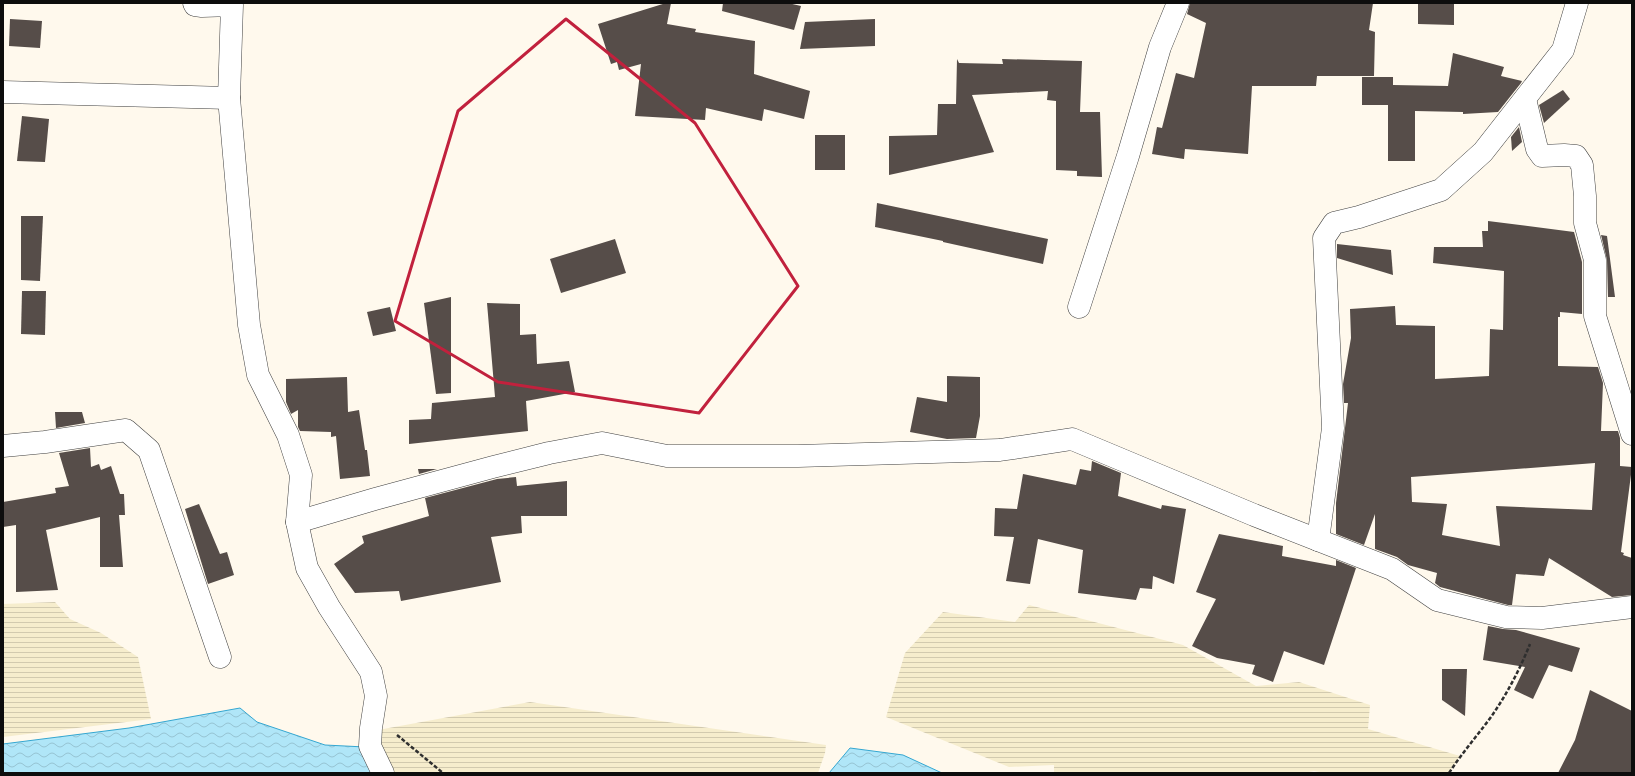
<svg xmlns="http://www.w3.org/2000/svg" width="1635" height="776" font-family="Literata,serif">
<defs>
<pattern id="farmland-rules" width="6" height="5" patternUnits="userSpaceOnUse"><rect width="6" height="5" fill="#f6edcd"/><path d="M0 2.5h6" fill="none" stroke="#d2caaf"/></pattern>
<pattern id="water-waves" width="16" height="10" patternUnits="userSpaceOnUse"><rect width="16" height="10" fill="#b0e6f8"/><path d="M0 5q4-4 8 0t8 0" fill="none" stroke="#96c4d3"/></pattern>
</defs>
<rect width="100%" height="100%" fill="#fff9ed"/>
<g fill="url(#farmland-rules)">
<path d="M 55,602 L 70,619 L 101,633 L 138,657 L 151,719 L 3,737 L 3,604 Z"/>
<path d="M 1029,605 L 1183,645 L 1256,686 L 1299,682 L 1370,705 L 1368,729 L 1460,756 L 1449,773 L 1325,773 L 1314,771 L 1304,773 L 1054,773 L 1054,765 L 1009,767 L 886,717 L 905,653 L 943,612 L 1015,622 Z"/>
<path d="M 530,702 L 826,745 L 825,753 L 818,773 L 385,773 L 378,730 Z"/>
</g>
<g fill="url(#water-waves)" stroke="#35a7d1">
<path d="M 240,708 L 257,722 L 325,745 L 365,747 L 373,773 L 3,773 L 3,744 L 129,728 Z"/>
<path d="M 850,748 L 903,755 L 942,773 L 829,773 Z"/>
</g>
<g fill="#564d49" fill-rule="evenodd">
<path d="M 666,3 L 671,3 L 667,24 L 696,29 L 695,32 L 755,41 L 754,74 L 810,91 L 804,119 L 764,109 L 762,121 L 706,108 L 705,120 L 635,116 L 641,64 L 619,70 L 617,62 L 611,64 L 598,24 Z"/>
<path d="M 723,3 L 788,3 L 801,6 L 794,30 L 722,11 Z"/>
<path d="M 1190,3 L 1373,3 L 1369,30 L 1375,32 L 1374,76 L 1317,76 L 1316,86 L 1252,86 L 1248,154 L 1185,149 L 1184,159 L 1152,154 L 1157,127 L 1162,128 L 1176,73 L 1194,78 L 1206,23 L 1187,14 Z"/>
<path d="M 1418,3 L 1454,3 L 1454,25 L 1418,24 Z"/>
<path d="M 10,19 L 42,21 L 40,48 L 9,46 Z"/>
<path d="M 875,19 L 875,46 L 800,49 L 805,22 Z"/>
<path d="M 1453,53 L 1504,67 L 1501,76 L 1522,81 L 1521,83 L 1498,112 L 1463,114 L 1463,112 L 1415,111 L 1415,161 L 1388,161 L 1388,105 L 1362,105 L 1362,77 L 1393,77 L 1393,85 L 1448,86 Z"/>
<path d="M 957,59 L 959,63 L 1003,64 L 1002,59 L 1082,61 L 1080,112 L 1100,112 L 1102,177 L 1077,176 L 1077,171 L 1056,170 L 1056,101 L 1047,100 L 1048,91 L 972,95 L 994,152 L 889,175 L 889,136 L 937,135 L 938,104 L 956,104 Z"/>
<path d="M 1563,90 L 1570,99 L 1544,123 L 1539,105 Z"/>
<path d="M 22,116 L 49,119 L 45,162 L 17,161 Z"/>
<path d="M 1519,127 L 1522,142 L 1512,151 L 1511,137 Z"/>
<rect x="815" y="135" width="30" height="35"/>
<path d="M 877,203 L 1048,239 L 1043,264 L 943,242 L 943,241 L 875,227 Z"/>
<path d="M 21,216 L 43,216 L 40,281 L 21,280 Z"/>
<path d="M 1488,221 L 1574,232 L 1582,262 L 1582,314 L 1560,312 L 1560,317 L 1558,317 L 1558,366 L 1598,367 L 1603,383 L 1601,431 L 1618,431 L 1620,438 L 1620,466 L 1632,467 L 1621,552 L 1624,553 L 1623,555 L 1632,558 L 1632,595 L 1612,597 L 1549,558 L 1544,576 L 1516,574 L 1512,605 L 1508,605 L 1440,587 L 1435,583 L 1437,573 L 1408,565 L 1397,557 L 1375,549 L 1375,514 L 1364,545 L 1336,534 L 1336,503 L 1348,403 L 1344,403 L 1343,384 L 1351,338 L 1350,309 L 1395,306 L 1396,325 L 1435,326 L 1435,379 L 1489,376 L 1490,329 L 1503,330 L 1504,271 L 1433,263 L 1434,247 L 1483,247 L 1482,231 L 1488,231 ZM 1595,463 L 1592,510 L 1496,506 L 1500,546 L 1442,535 L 1447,504 L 1412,502 L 1411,477 Z"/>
<path d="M 1601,235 L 1607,236 L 1615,297 L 1608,297 L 1607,260 Z"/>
<path d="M 615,239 L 626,273 L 561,293 L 550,259 Z"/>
<path d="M 1337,244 L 1391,250 L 1393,275 L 1337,258 Z"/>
<path d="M 22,291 L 46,291 L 45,335 L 21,334 Z"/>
<path d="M 451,297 L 451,393 L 436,394 L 424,303 Z"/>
<path d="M 487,303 L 520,304 L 520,335 L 536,334 L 537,364 L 569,361 L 575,392 L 526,401 L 528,431 L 409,444 L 409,420 L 431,419 L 432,403 L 495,397 Z"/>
<path d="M 390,307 L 396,331 L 373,336 L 367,312 Z"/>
<path d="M 947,376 L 980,377 L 980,416 L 976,438 L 947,439 L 910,432 L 917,397 L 947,402 Z"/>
<path d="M 347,377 L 348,412 L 359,410 L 365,450 L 367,450 L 370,476 L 340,479 L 336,436 L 331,437 L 331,432 L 300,431 L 298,427 L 298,410 L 291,414 L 286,402 L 286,379 Z"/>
<path d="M 55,412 L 82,412 L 85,423 L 56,428 Z"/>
<path d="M 90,448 L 91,467 L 99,464 L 101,470 L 111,466 L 120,494 L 124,494 L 125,515 L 119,515 L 123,567 L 100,567 L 100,517 L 46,530 L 58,590 L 16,592 L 16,525 L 3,527 L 3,502 L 56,493 L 55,488 L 69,486 L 59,453 Z"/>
<path d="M 1092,461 L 1121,473 L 1118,496 L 1161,509 L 1162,505 L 1186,509 L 1174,584 L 1153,576 L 1152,589 L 1140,588 L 1136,600 L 1078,593 L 1083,550 L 1038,539 L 1030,584 L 1006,581 L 1014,537 L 994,536 L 995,508 L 1017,509 L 1023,474 L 1076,485 L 1080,469 L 1091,471 Z"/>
<path d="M 418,469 L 437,469 L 419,474 Z"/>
<path d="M 516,477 L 517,486 L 567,481 L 567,516 L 521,516 L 522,533 L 491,537 L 501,582 L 401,601 L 399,591 L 355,593 L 334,564 L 364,543 L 362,536 L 429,516 L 425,498 L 497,479 Z"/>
<path d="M 199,504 L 220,554 L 227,552 L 234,575 L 208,584 L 185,509 Z"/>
<path d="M 1219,534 L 1283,546 L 1282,556 L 1336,566 L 1336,560 L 1356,568 L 1324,665 L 1284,651 L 1273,682 L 1252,674 L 1255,665 L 1217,658 L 1192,646 L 1216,599 L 1196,592 Z"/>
<path d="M 1488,626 L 1503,629 L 1516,630 L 1580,648 L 1572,672 L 1549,665 L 1533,699 L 1514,690 L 1525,667 L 1483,660 Z"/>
<path d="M 1442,669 L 1467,669 L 1465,716 L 1442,700 Z"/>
<path d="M 1590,690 L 1632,711 L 1632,773 L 1558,773 L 1575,740 Z"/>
</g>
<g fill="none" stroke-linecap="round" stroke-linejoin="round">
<g stroke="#404040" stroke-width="23">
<g id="street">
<path d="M 194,3 L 195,5 L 202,6 L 232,5 L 229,98 L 249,325 L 258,375 L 288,435 L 301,475 L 297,522 L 307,568 L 329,607 L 371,672 L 376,696 L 371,728 L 370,746 L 383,773"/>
<path d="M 3,92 L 229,98"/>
<path d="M 1525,99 L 1537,149 L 1542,156 L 1564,155 L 1576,156 L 1582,165 L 1585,196 L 1585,223 L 1595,260 L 1595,316 L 1632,434"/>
<path d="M 1079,307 L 1128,156 L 1160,47 L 1178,3"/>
<path d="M 3,446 L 45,442 L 126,430 L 149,450 L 220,657"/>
<path d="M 297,522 L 375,499 L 493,467 L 549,453 L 602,443 L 667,456 L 798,456 L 1000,450 L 1072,439 L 1254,515 L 1392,569 L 1437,600 L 1506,617 L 1542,618 L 1632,607"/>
<path d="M 1318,540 L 1333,428 L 1324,238 L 1334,223 L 1359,217 L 1441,190 L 1483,152 L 1563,50 L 1577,3"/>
</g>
</g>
<g stroke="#2f2f2f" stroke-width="2.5" stroke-dasharray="4 2" stroke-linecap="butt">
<path d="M 397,735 L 443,773"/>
<path d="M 1449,773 C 1462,753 1477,736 1491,717 C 1507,694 1520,669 1530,644"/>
</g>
<use href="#street" stroke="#fff" stroke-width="22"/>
</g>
<path fill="none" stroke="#c1213d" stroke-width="3" stroke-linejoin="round" d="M 566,19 L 695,123 L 798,286 L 699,413 L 498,382 L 395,321 L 458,111 Z"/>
<rect width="1635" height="776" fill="none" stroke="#0d0d0d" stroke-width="8"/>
</svg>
